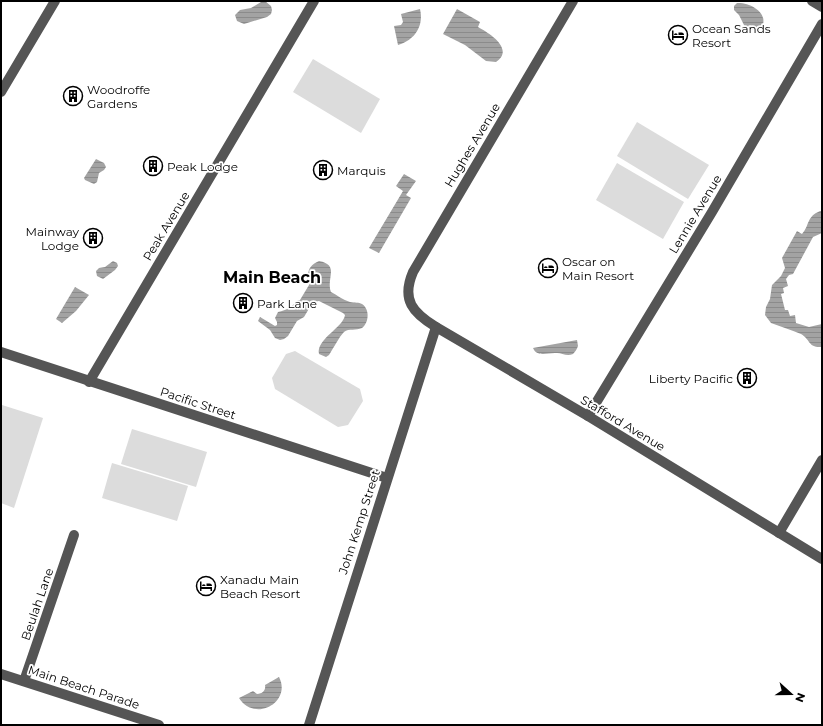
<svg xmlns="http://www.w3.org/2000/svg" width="823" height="726" font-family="Montserrat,sans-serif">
<defs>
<pattern id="water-rules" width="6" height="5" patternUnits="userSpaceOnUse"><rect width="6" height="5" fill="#a3a3a3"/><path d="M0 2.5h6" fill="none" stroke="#8b8b8b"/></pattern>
</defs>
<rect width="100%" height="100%" fill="#fff"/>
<g fill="#dcdcdc">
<path d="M 313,59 L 380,99 L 361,133 L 293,92 Z"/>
<path d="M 637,122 L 709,165 L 688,199 L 617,156 Z"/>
<path d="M 617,163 L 684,202 L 663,239 L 596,200 Z"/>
<path d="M 295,351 L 360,389 L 363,401 L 348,425 L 338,427 L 275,389 L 272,378 L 286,354 Z"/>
<path d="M 2,405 L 43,418 L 14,508 L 1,503 Z"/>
<path d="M 132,429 L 207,452 L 196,487 L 121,464 Z"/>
<path d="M 112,463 L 188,486 L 177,521 L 102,498 Z"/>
</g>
<g fill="url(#water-rules)">
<path d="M 265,1 L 271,6 L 272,10 L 271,14 L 267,17 L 244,24 L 237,21 L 235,15 L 240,10 L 251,8 L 261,2 Z"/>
<path d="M 737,3 C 749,2 769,12 762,27 L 754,30 L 745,27 L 739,15 L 734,10 L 734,6 Z"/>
<path d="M 420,9 C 424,26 415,40 398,45 L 394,26 L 401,25 L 403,22 L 401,14 Z"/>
<path d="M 457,9 L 480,22 L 478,27 C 489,33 515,49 496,62 L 486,61 L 465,45 L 443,34 Z"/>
<path d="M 96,159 L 104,163 L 106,167 L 104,170 L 99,173 L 97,182 L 94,184 L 85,180 L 84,178 Z"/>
<path d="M 404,174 L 416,181 L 406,195 L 411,198 L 379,253 L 369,248 L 403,191 L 396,186 Z"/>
<path d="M 820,211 L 822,211 L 822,233 L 813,237 L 793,274 L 789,275 L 786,279 L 788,286 L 783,288 L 784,293 L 781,294 L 785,310 L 788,310 L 790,316 L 795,315 L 796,323 L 809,327 L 822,324 L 822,347 C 808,348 811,340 801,334 C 792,330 781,327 771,323 L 765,315 L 766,307 L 770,299 L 772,285 L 781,276 L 785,268 L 782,258 L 797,231 L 802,234 C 810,225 806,217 820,211 Z"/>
<path d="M 113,261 L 117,263 L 118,266 L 115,270 L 103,279 L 97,276 L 96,271 L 99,268 L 105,267 Z"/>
<path d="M 319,261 C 340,265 326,278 331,292 C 337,295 343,300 350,302 C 354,303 359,302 362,304 C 370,309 369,323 362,328 C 356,331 349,328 344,332 C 339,337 333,349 329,355 L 326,357 L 319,354 C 316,339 343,328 345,315 L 343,313 L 319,301 L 313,302 L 304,317 L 297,321 L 288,336 L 284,339 L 280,340 L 275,338 L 270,330 L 258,321 L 260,317 L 275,326 L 277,325 L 277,322 L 275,318 L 278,312 C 287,310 292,307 298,300 L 300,300 L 312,280 L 311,277 L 308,276 C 308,268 312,264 319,261 Z"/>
<path d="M 75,287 L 89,295 L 76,311 L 62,323 L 56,319 Z"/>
<path d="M 577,340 L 578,346 C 577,349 575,352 573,354 C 567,357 562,353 557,353 C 549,352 537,358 533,348 Z"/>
<path d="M 279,677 C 292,702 255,723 239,698 L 253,691 L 257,694 C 263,694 266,690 265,685 Z"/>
</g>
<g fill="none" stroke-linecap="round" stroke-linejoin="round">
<g stroke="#555" stroke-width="10">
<path d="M 573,1 L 413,272 C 401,300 413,313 436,327 L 588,416 L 822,559"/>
<path d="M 812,1 L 822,7"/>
<path d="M 1,92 L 55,1"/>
<path d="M 1,352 L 387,478"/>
<path d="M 89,382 L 314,1"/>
<path d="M 588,416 L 712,212 L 822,24"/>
<path d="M 779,533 L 822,460"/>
<path d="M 1,674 L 159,725"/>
<path d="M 24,681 L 74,535"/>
<path d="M 309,725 L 436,327"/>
</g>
</g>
<defs>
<g id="hotel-ring" transform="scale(1)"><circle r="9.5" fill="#fff" stroke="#000" stroke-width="1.5"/><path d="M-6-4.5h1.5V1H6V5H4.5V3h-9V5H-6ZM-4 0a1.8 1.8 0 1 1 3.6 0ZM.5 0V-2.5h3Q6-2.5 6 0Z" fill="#000"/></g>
<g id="building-ring" transform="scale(1)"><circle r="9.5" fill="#fff" stroke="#000" stroke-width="1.5"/><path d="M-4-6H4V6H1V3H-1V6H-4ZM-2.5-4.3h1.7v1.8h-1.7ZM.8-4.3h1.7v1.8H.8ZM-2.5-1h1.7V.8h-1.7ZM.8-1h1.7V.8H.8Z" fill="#000"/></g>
</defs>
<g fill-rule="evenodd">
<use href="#hotel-ring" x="678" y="35"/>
<use href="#building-ring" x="73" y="96"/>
<use href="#building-ring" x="153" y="166"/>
<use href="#building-ring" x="323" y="170"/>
<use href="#building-ring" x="93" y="238"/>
<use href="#hotel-ring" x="548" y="268"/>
<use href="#building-ring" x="243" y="303"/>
<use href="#building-ring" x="747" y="378"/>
<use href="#hotel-ring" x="206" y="586"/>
</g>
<g text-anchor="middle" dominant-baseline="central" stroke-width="3.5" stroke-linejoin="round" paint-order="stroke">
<g font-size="12" fill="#000" stroke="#fff" text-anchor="start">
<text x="692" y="28">Ocean Sands<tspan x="692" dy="14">Resort</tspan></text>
<text x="87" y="89">Woodroffe<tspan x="87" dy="14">Gardens</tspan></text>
<text x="167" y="166">Peak Lodge</text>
<text x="337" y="170">Marquis</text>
<text x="79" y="231" text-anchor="end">Mainway<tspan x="79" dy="14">Lodge</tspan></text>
<text x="562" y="261">Oscar on<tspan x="562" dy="14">Main Resort</tspan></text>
<text x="257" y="303">Park Lane</text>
<text x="733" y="378" text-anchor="end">Liberty Pacific</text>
<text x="220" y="579">Xanadu Main<tspan x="220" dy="14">Beach Resort</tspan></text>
</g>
<g font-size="12" fill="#000" stroke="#fff">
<text transform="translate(472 145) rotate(-59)">Hughes Avenue</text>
<text transform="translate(695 214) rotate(-59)">Lennie Avenue</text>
<text transform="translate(166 226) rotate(-59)">Peak Avenue</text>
<text transform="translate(198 403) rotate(18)">Pacific Street</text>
<text transform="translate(623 423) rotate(31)">Stafford Avenue</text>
<text transform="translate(359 522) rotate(-72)">John Kemp Street</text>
<text transform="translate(37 604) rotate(-71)">Beulah Lane</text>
<text transform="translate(84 687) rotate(18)">Main Beach Parade</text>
</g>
<g font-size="16" font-weight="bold" fill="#000" stroke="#fff">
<text x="272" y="277">Main Beach</text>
</g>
</g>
<rect width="823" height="726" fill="none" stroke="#000000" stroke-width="4"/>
<g transform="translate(791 694) rotate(111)" stroke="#ffffff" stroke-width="3" paint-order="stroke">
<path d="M0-3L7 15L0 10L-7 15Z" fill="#000000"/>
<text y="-6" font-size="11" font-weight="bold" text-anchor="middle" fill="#000000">N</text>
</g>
</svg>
